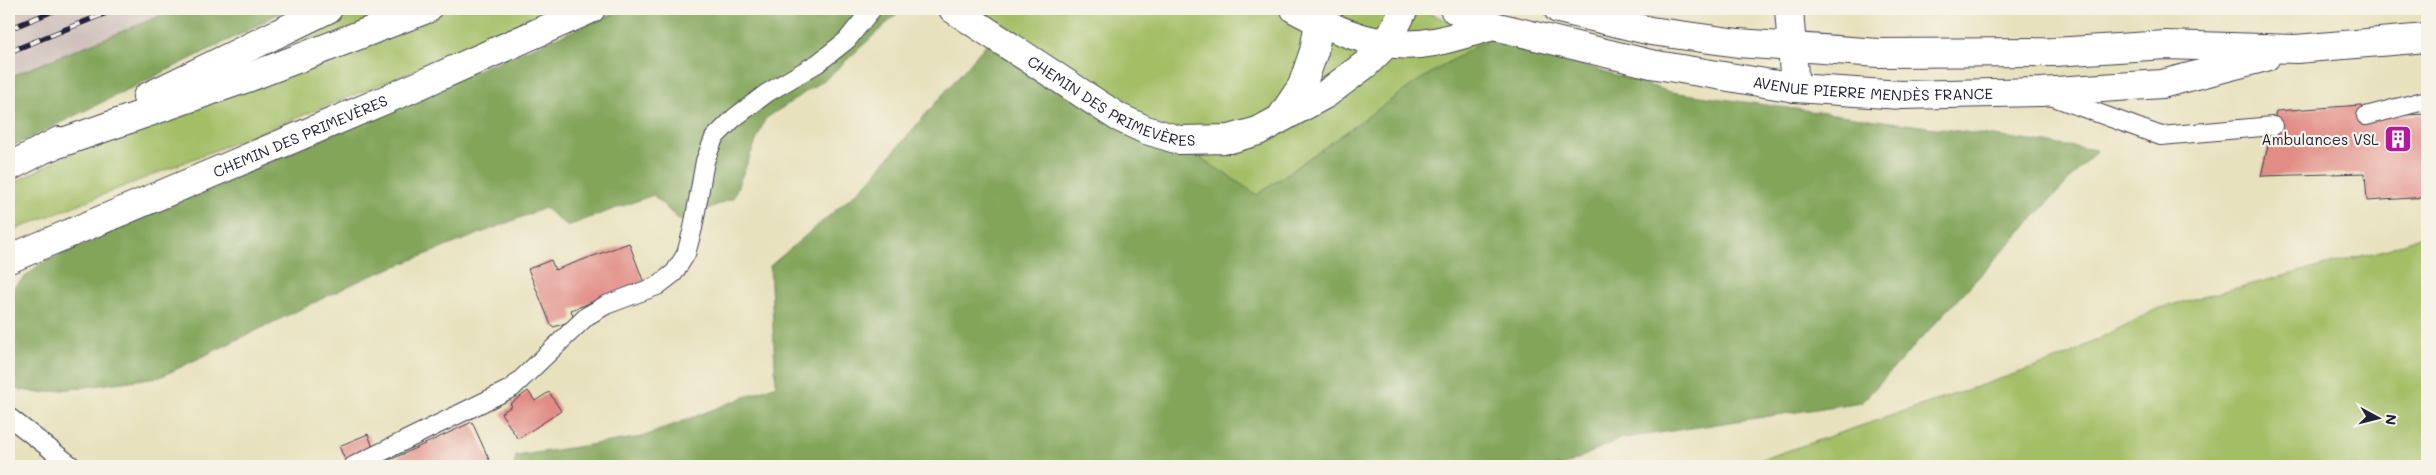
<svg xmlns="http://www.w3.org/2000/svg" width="2436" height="475" font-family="Mali,sans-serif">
<rect width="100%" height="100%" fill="#f7f3e8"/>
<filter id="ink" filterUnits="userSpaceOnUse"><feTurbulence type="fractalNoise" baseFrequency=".02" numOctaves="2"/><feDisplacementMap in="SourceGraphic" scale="10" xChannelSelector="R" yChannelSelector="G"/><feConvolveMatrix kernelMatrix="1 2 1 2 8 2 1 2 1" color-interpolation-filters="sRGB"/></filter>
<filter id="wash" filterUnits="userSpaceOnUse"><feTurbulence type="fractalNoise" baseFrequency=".0096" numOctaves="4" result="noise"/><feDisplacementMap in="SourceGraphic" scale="20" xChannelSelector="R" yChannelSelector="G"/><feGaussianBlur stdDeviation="1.12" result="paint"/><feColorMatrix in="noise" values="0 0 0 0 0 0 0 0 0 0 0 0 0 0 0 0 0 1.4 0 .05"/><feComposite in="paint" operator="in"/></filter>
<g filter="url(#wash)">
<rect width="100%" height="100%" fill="#e8e1bd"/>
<path fill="#cfc0bb" d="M 9,9 L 177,9 L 9,77 Z"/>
<g fill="#a3be65" stroke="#627050">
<path d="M 357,9 L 560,9 L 437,62 L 9,232 L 9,185 L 290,41 Z"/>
<path d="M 973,9 L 1417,9 L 1491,37 L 1418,81 L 1257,195 Z"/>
<path d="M 2427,234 L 2427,466 L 1742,466 L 2059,359 L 2159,308 L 2388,249 Z"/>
</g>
<g fill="#82a55a" stroke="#52644a">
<path d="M 177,9 L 286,9 L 247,31 L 9,148 L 9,77 Z"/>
<path d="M 626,9 L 891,9 L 898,13 L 827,78 L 765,119 L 733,198 L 680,221 L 653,195 L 567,226 L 545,208 L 363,279 L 160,377 L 40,393 L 9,388 L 9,291 L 40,264 L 484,67 Z"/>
<path d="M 1001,27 L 1257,195 L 1418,81 L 1491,37 L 1671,92 L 2097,150 L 1862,402 L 1619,439 L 1563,466 L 514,466 L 516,456 L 642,437 L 776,385 L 770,266 L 864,186 Z"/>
</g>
<g id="blocks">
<g fill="#e18c85">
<path d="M 2362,105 L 2367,117 L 2427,114 L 2427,197 L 2367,201 L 2365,173 L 2261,176 L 2276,111 Z"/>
<path d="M 629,243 L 644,283 L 571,310 L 573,316 L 571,321 L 554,327 L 551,325 L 528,269 L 551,260 L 555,270 Z"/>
<path d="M 528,391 L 535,401 L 549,392 L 561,411 L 518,439 L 501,413 L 512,406 L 510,404 Z"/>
<path d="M 472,422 L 492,466 L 377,466 Z"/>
<path d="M 368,434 L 373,448 L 345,460 L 339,446 Z"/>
</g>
</g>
</g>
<g filter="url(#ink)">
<use href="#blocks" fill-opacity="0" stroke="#403f4e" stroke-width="1"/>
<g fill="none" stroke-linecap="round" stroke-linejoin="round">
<g stroke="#403f4e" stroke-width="20">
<g id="lane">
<path d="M 2051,96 L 2161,136 L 2273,126"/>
<path d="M 2366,116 L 2427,100"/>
<path d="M 9,417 L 72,466"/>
<path d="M 353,466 L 512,388 L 587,316 L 606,305 L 657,286 L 674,273 L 686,254 L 693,228 L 705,161 L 714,138 L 734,118 L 767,93 L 818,63 L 847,40 L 872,9"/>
</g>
</g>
<g stroke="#403f4e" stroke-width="30">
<g id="street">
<path id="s1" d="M 953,9 L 1118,117 L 1146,130 L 1179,140 L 1230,139 L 1258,131 L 1326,94 L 1366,64 L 1387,43 L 1404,9"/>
<path d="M 1789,9 L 1795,88"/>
<path d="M 1282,116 L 1302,86 L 1314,51 L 1319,22 L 1311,9"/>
<path id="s2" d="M 9,259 L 406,91 L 591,9"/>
</g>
</g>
<g stroke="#403f4e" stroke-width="30">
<g id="primary">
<path id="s3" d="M 1454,9 L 1494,26 L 1651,64 L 1795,88 L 1901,95 L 2041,92 L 2162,84 L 2266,57"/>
<path d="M 1558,9 L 1651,31 L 1738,43 L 1879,53 L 2054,52 L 2166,45 L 2296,49 L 2427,38"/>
</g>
</g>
<g stroke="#403f4e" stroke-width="30">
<g id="highway">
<path d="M 1295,9 C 1337,32 1385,52 1434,42 C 1454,38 1474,31 1494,26"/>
<path d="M 147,97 L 328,9"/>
<path d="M 43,149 L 250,77 L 427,9"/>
<path d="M 9,167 L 59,141"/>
</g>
</g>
<use href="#lane" stroke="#fff" stroke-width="18"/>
<use href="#street" stroke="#fff" stroke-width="28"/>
<use href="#primary" stroke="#fff" stroke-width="28"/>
<use href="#highway" stroke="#fff" stroke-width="28"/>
<g stroke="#22223b" stroke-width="5.5">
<g id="rail">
<path d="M 9,12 L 17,9"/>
<path d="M 9,29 L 58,9"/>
<path d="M 9,52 L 116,9"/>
</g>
</g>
<use href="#rail" stroke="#f7f3e8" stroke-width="4" stroke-dasharray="11" stroke-linecap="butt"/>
</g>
</g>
<defs>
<g id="building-square" transform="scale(1.4375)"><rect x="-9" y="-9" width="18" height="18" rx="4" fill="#b5179e" stroke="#f7f3e8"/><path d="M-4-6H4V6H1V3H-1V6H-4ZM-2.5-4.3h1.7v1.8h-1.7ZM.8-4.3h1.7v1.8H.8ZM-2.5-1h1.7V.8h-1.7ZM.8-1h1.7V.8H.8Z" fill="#fff"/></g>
</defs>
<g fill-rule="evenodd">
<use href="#building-square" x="2398" y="139"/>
</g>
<g text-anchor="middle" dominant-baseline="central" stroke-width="4.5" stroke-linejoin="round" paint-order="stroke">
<g font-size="15" fill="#22223b" stroke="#f7f3e8">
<text stroke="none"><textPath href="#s3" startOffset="429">AVENUE PIERRE MENDÈS FRANCE</textPath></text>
<text stroke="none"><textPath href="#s1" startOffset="185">CHEMIN DES PRIMEVÈRES</textPath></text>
<text stroke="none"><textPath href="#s2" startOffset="316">CHEMIN DES PRIMEVÈRES</textPath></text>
</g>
<g font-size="15" fill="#22223b" stroke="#f7f3e8" text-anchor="end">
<text x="2379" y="139">Ambulances VSL</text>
</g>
</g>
<rect width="2436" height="475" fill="none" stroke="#f7f3e8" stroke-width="30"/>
<g transform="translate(2378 418) rotate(97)" stroke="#f7f3e8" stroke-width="4" paint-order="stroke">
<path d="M0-4L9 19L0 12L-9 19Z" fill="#22223b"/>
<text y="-8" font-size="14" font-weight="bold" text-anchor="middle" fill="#22223b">N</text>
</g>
</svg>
